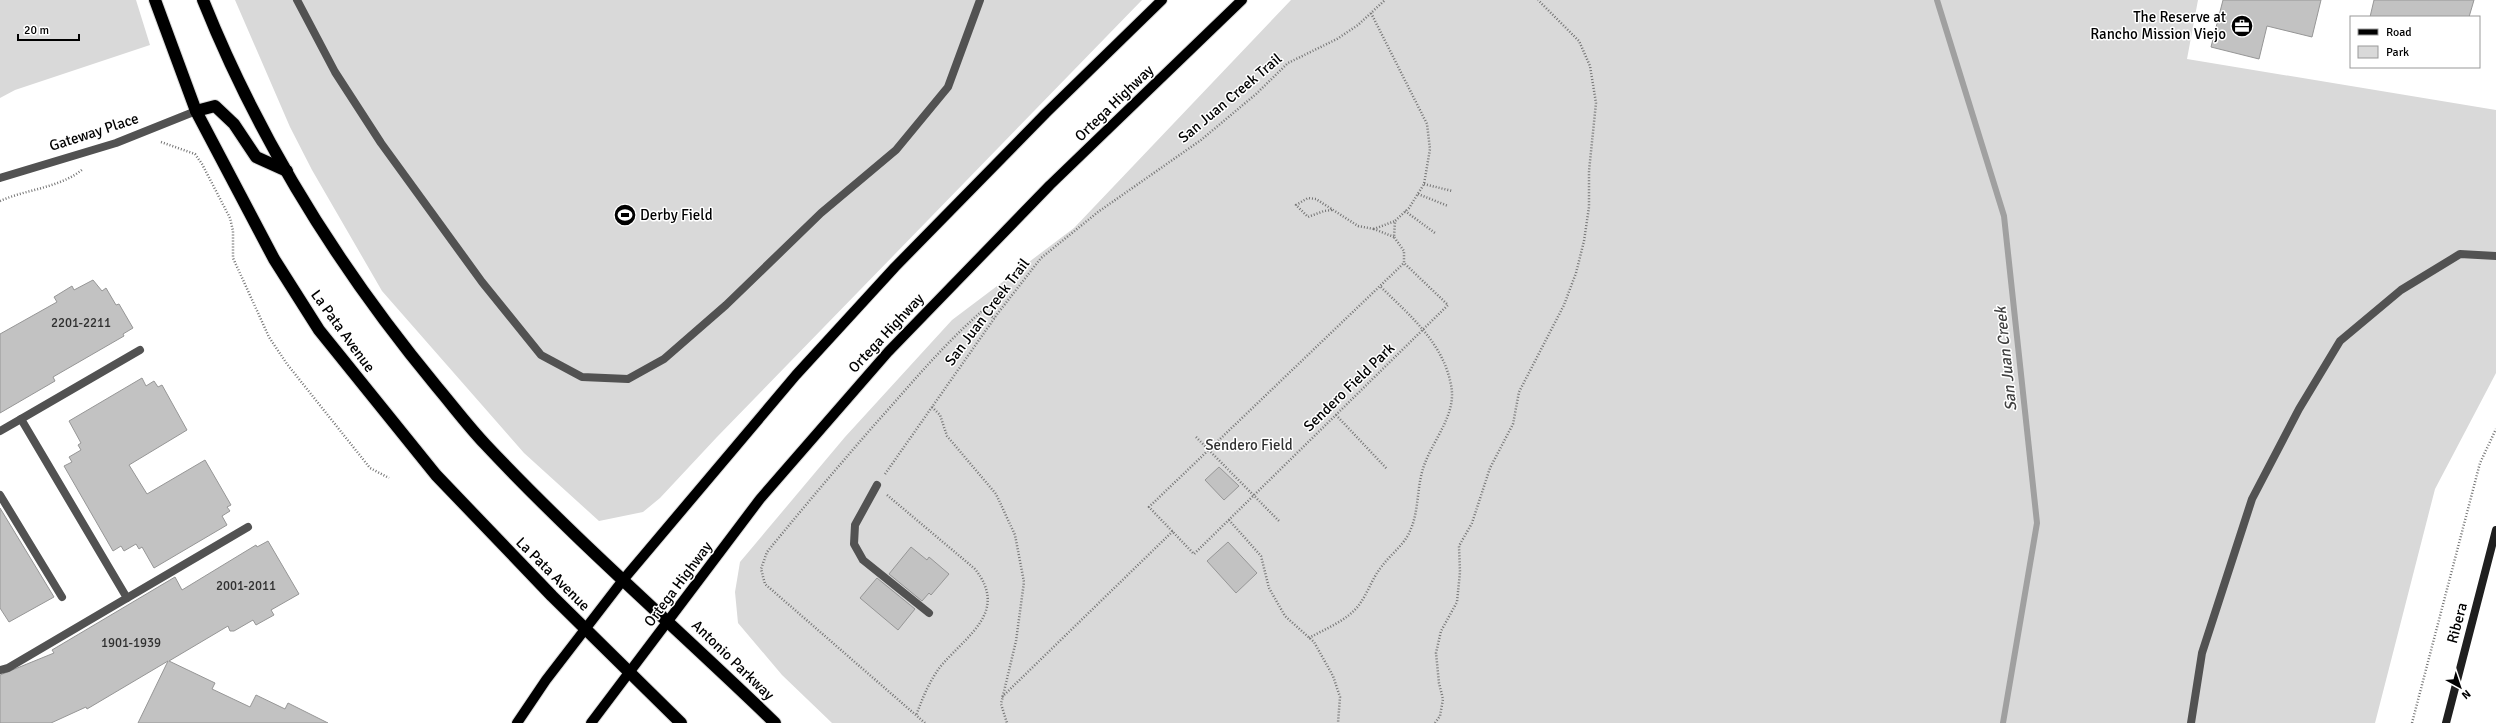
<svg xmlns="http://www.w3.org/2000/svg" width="2496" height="723" font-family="Signika,sans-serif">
<rect width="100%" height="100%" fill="#fff"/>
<g fill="#d9d9d9">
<path d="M 0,0 L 136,0 L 150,45 L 15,90 L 0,98 Z"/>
<path d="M 235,0 L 1142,0 L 717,437 L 660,498 L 643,512 L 599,521 L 524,453 L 382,291 L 312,170 L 290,127 Z"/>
<path d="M 1291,0 L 2198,0 L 2187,59 L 2496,110 L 2496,373 L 2435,489 L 2375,723 L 832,723 L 782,675 L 738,623 L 735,592 L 740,562 L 845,437 L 952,320 L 1074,228 Z"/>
</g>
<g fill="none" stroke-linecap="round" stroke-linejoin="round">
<path stroke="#a0a0a0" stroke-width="6" d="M 1937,0 L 2004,216 L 2037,523 L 2003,723"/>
</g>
<g fill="#c2c2c2" stroke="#969696">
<path d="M 2223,0 L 2321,0 L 2312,37 L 2267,26 L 2259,59 L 2211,47 Z"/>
<path d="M 2374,0 L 2474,0 L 2469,17 L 2370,17 Z"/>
<path d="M 93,280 L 102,291 L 106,288 L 116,305 L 119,304 L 133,328 L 123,334 L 124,336 L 53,377 L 55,381 L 0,413 L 0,334 L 57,302 L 54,297 L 72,286 L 74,290 Z"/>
<path d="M 142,378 L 146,386 L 154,381 L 158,387 L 162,385 L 187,430 L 129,465 L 147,494 L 205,460 L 231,505 L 227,507 L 230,511 L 222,516 L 227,525 L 154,568 L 142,547 L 139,549 L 136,544 L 124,551 L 121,546 L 113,551 L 64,466 L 72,462 L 69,457 L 81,450 L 78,445 L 81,443 L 69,421 Z"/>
<path d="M 1219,467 L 1239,486 L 1224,500 L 1205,480 Z"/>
<path d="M 0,508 L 54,597 L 9,622 L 0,608 Z"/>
<path d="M 268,541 L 299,594 L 271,610 L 274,615 L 256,625 L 253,620 L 234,631 L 230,631 L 228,626 L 169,661 L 215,683 L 212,689 L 250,707 L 256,695 L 285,709 L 288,703 L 328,723 L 138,723 L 168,661 L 87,709 L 86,707 L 51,723 L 0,723 L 0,675 L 54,653 L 52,650 L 175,577 L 182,590 L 256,545 L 257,547 Z"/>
<path d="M 1228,542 L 1257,573 L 1236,593 L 1207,561 Z"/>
<path d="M 911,547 L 927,560 L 929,557 L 949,574 L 931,595 L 929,593 L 922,601 L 889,574 Z"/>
<path d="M 877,578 L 915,609 L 898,630 L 860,598 Z"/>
</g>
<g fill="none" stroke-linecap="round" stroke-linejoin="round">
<g stroke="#dbdbdb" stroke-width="12">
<g id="primary">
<path d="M 517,723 L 546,680 L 623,580 L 796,375 L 895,267 L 1046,113 L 1162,0"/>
<path d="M 591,723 L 760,499 L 888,352 L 1050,185 L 1242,0"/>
</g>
</g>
<g stroke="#dbdbdb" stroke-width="14">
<g id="highway">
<path d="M 155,0 L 196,111 L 274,259 L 319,330 L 436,475 L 552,596 L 681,723"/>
<path d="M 203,0 C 259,140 341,271 437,387 C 453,406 468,426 485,444 C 577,542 679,630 775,723"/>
<path d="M 196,111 L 215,106 L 234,124 L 256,157 L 287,171"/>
</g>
</g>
<g stroke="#747474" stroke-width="2.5" stroke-dasharray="1 2" stroke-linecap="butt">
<path d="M 1371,13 L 1427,124 L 1430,149 L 1424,184 L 1409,208 L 1395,221 L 1394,237 L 1404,251 L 1404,263 L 1149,507 L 1194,554 L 1448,305 L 1404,263"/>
<path d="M 161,142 L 195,154 L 202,164 L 230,218 L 233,231 L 233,258 L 269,337 L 287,364 L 370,468 L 389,478"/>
<path d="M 1424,184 L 1452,191"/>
<path d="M 1418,194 L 1448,206"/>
<path d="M 0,201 C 27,189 60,188 83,169"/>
<path d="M 1332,210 L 1324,211 L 1308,217 L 1296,205 L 1308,198 L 1316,199 L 1358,226 L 1374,229"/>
<path d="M 1405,211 L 1435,233"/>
<path d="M 1394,237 L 1374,229 L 1395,221"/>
<path d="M 932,407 L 940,415 L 947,436 L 996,494 L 1015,535 L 1024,582 L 1016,641 L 1001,704 L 1007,723"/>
<path d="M 1336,415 L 1387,469"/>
<path d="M 1196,437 L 1279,521"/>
<path d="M 885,474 L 998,313 L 1041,258 L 1098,212 L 1201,140 L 1256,94 L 1288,63 L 1337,39 L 1358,25 L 1385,0"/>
<path d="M 887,495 L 975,569 C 1009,612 967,635 940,667 C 929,682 922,699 916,716"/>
<path d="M 1229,520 L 1261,556 L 1269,588 L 1285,616 L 1314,642 L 1333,676 L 1340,697 L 1338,723"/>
<path d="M 1309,638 C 1325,629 1348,620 1359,605 C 1368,593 1372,578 1382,566 C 1391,554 1404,545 1410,531 C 1420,509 1416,485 1425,463 C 1435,437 1457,413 1451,385 C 1443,342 1409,315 1380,286"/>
<path d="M 1002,697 L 1173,531"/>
<path d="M 925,723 L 765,584 L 761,569 L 767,552 C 808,502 850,452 893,404 C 921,372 949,340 981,312 L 995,318"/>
<path d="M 1435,723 L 1440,716 L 1443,699 L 1439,683 L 1436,653 L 1441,631 L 1457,602 L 1460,572 L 1459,546 L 1472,523 L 1490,468 L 1513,424 L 1519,392 L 1564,305 L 1576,273 L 1584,241 L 1589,207 L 1589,171 L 1596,103 L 1590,66 L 1579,41 L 1538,0"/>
<path d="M 2412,723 L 2480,463 L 2496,429"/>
</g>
<g stroke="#525252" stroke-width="8">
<path d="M 297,0 L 335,72 L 381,143 L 482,282 L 541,355 L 582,377 L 628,379 L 664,359 L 726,305 L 821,213 L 896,150 L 948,87 L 980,0"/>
<path d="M 0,178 L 116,143 L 196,111"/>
<path d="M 21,419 L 140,350"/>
<path d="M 0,431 L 21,419 L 127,598 L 8,668 L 0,670"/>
<path d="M 877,485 L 855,525 L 854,544 L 863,560 L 929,613"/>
<path d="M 0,495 L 62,597"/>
<path d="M 127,598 L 248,527"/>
<path d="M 2191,723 L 2202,653 L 2252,499 L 2299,409 L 2340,341 L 2401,290 L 2460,254 L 2496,256"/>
</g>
<path stroke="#1f1f1f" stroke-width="8" d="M 2446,723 L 2496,530"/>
<use href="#primary" stroke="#000" stroke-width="10"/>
<use href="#highway" stroke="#000" stroke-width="12"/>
</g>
<defs>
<g id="office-disc" transform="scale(1.15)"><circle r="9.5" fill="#000" stroke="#fff"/><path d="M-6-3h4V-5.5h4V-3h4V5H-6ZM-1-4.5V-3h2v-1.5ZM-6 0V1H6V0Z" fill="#fff"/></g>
<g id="stadium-disc" transform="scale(1.15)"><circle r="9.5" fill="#000" stroke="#fff"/><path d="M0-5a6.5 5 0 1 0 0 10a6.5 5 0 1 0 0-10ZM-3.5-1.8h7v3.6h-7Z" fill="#fff"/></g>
</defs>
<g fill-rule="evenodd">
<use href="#office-disc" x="2242" y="26"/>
<use href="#stadium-disc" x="625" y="215"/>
</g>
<g text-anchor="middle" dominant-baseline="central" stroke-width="3" stroke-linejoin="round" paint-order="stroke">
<g font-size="13" fill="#303030">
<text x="81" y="323">2201-2211</text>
<text x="246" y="586">2001-2011</text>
<text x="131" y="643">1901-1939</text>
</g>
<g font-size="15" fill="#000" stroke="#fff" text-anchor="end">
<text x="2226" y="17">The Reserve at<tspan x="2226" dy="17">Rancho Mission Viejo</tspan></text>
<text x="640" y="215" text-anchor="start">Derby Field</text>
</g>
<g font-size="15" fill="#000" stroke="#fff">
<text transform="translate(1230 98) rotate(-40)">San Juan Creek Trail</text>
<text transform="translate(1114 103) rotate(-44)">Ortega Highway</text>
<text transform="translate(94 132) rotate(-18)">Gateway Place</text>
<text transform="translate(987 312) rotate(-53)">San Juan Creek Trail</text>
<text transform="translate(343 331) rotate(54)">La Pata Avenue</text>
<text transform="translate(886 333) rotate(-47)">Ortega Highway</text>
<text transform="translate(1349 387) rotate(-44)">Sendero Field Park</text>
<text transform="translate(553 574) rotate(45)">La Pata Avenue</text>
<text transform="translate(678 584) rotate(-53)">Ortega Highway</text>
<text transform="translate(2457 623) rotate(-75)">Ribera</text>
<text transform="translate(733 660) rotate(44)">Antonio Parkway</text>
</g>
<g font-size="15" fill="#303030" stroke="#fff">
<text x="1249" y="445">Sendero Field</text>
</g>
<g font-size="16" font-style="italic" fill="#414141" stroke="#fff">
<text transform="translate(2006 359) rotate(-96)">San Juan Creek</text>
</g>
</g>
<rect x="2350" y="16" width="130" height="52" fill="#ffffff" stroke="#999999"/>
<rect x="2358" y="29" width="20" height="6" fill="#000000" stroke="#999999"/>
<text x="2386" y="36" font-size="12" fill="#000000">Road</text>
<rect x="2358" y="46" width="20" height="12" fill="#d9d9d9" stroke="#999999"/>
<text x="2386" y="56" font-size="12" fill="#000000">Park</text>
<g transform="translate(2460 687) rotate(140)" stroke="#ffffff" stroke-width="3" paint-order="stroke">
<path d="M0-3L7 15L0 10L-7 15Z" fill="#000000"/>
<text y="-6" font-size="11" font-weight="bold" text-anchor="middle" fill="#000000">N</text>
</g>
<path d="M18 34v6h61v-6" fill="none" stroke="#000000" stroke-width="2"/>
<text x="24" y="34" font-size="12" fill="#000000" stroke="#ffffff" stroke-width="3" paint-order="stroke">20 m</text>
</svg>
